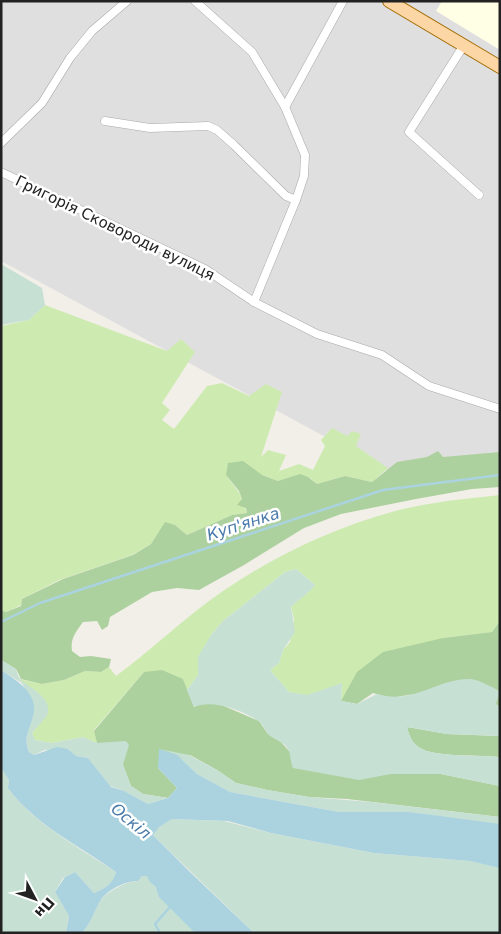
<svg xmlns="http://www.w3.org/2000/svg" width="501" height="934" font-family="'DejaVu Sans',sans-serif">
<rect width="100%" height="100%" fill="#f2efe9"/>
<path fill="#e0dfdf" d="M 1,1 L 500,1 L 500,460 L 390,472 L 1,261 Z"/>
<path fill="#ffffe5" d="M 442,1 L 500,1 L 500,50 L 436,11 Z"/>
<g fill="#cdebb0">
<path d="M 45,305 L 167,351 L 181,339 L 195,352 L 162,403 L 170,410 L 162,420 L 174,429 L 207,386 L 222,383 L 249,396 L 266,384 L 282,392 L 261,457 L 268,450 L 286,455 L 279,471 L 299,464 L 313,470 L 325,446 L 321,440 L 332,428 L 347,436 L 352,431 L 361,434 L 356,446 L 388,468 L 372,482 L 345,476 L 317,484 L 310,478 L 278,481 L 262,475 L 226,475 L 240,494 L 247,513 L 232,515 L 187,535 L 175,525 L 165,523 L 151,544 L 132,555 L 59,580 L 22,599 L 21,605 L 6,612 L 1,610 L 1,326 L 29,320 Z"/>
<path d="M 500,495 L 500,621 L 492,632 L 443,638 L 341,702 L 342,683 L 308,696 L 289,692 L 270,670 L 279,663 L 283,650 L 290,642 L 294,619 L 291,607 C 298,599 308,594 315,585 L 296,569 L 285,572 L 223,621 L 211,635 L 198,675 L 187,690 L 183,679 L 144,672 L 94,730 L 97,743 L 83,737 L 52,743 L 35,740 L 32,733 L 47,715 L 19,679 L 42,684 L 64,680 L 85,671 L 101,672 L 109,667 L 116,676 C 153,649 186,616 223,591 C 276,555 333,528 395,511 C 429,502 465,499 500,495 Z"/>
</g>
<g fill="#add19e">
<path d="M 438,451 L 443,457 L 500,452 L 500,487 L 472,489 L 416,499 L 341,514 L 304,528 L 244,565 L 199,590 L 177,588 L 152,592 L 110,617 L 108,626 L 102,630 L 97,621 L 83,622 C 76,632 70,638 72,651 L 80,657 L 91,656 L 111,659 L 109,667 L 101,672 L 85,671 L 64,680 L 42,684 L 21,679 L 16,669 L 1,660 L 1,610 L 6,612 L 21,606 L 22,599 L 63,579 L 133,555 L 151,544 L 165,522 L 175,525 L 187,535 L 232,515 L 247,513 L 246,508 L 237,505 L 242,499 L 239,491 L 226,475 L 228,463 L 243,461 L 262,475 L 278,481 L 300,474 L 308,477 L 317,484 L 345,476 L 372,482 L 397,462 L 427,457 Z"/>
<path d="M 500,621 L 500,707 L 454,681 L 421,693 L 390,698 L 373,693 L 357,704 L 341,701 L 357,672 L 383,652 L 443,638 L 492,632 Z"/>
<path d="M 162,670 L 183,679 L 194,707 L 200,704 L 217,703 L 259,721 L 268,734 L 281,742 L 290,752 L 389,774 L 441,774 L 500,786 L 500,817 L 347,799 L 309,797 L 267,790 L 236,783 L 217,770 L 190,755 L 158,768 L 177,788 L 168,798 L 143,794 L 131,786 L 123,765 L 97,743 L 94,731 L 144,672 Z"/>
<path d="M 407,727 L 447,734 L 500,736 L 500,757 C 482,755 436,757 422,749 C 413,745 409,736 407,727 Z"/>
</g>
<g fill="#c6e0d4">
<path d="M 1,264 L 42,288 L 45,305 L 29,320 L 1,325 Z"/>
<path d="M 296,569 L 315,585 C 308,594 299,599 291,607 L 295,632 L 283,650 L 279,663 L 270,670 L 289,692 L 307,695 L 342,683 L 341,701 L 357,704 L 377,694 C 415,705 437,678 471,679 C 480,680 491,687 500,691 L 496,704 L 500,707 L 500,736 L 447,734 L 407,727 C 409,736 413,745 422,749 C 437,757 481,755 500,757 L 500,786 L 441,774 L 391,774 L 359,780 L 293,768 C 290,761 291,754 288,749 C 284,742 275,740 269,735 C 265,731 263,723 257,720 C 241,710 212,699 194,707 L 187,690 L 198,675 L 198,657 L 211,635 L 223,621 L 285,572 Z"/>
<path d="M 1,660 L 16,669 C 17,673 18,677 21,680 C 29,687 54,699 47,715 C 46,718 35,729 32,733 L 35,740 L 52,743 L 83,737 L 97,743 L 126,741 L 129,745 L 123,765 L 131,786 L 143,794 L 168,798 L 148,804 L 124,791 L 110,786 L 88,758 L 76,756 L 68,749 L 44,750 L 34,755 L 29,752 C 23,739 30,724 34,710 L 22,683 L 1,670 Z"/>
<path d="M 159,749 L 189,755 L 217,770 L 236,783 L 267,790 L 309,797 L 371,802 L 500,817 L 500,826 L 409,812 L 339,812 L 230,792 L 197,774 L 177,755 Z"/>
<path d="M 1,768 L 9,780 L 8,788 C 34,824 80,848 116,872 C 113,884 104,889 94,893 L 75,872 L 63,878 L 55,892 L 69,916 L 66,933 L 1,933 Z"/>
<path d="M 172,819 L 224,821 L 271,833 L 374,853 L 470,861 L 500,867 L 500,933 L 254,933 L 153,835 L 158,827 Z"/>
<path d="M 142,876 L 147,876 L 195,933 L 82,933 C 90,924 93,915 98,905 C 103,893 126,881 138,881 Z"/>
</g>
<path fill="#aad3df" d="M 1,670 C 15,679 36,692 34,711 C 32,726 22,736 29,752 L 34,755 L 57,747 L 68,749 L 76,756 L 88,758 L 111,787 L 124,791 L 148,804 L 168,798 L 177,788 L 158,768 L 159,749 L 177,755 L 197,774 L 230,792 L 339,812 L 409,812 L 500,824 L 500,868 L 470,861 L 374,853 L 271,833 L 228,821 L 172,819 L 159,827 L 153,835 L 190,872 L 254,933 L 195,933 L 159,897 L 156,887 L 150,882 L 147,876 L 142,876 L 138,881 C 124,881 104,891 98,905 C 93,915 90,924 82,933 L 66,933 L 69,916 L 55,892 L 65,877 L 75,872 L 94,893 C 104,889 113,884 116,872 C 80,846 35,825 8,788 L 9,780 L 1,768 Z"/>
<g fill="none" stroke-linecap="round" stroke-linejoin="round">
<g stroke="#aad3df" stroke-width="2.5">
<path d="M 1,622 L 40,603 L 383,490 L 500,475"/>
<path d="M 160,933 L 155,924 L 169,908"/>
</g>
<g stroke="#a9a9a9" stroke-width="9">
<g id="street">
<path d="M 195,1 L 252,52 L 285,107 L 305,155 L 304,176 L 296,200 L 254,302"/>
<path d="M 464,45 L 409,132 L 479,195"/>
<path d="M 285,107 L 343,1"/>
<path d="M 105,121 L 150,128 L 208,126 L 217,130 L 234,145 L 286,196 L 296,200"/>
<path d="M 1,143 L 42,103 L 70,58 L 92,31 L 127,1"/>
<path d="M 1,172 L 205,269 L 254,302 L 317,334 L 382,355 L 429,386 L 500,409"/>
</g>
</g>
<g stroke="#a06b00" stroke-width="14">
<path id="primary" d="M 389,1 L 500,67"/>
</g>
<use href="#street" stroke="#fff" stroke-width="8"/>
<use href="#primary" stroke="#fcd6a4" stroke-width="12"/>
</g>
<g text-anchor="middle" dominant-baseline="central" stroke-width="5" stroke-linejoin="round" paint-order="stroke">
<g font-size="15" fill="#222" stroke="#fff">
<text transform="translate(115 228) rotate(26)">Григорія Сковороди вулиця</text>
</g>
<g font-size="16" font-style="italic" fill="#4a7aab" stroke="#fff">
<text transform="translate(243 524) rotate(-18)">Куп'янка</text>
<text transform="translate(131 821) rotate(40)">Оскіл</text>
</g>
</g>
<rect width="501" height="934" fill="none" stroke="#222222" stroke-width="5"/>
<g transform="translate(35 899) rotate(131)" stroke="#ffffff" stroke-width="4" paint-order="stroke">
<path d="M0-4L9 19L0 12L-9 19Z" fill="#222222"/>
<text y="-8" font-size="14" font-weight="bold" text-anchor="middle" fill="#222222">Пн</text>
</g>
</svg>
